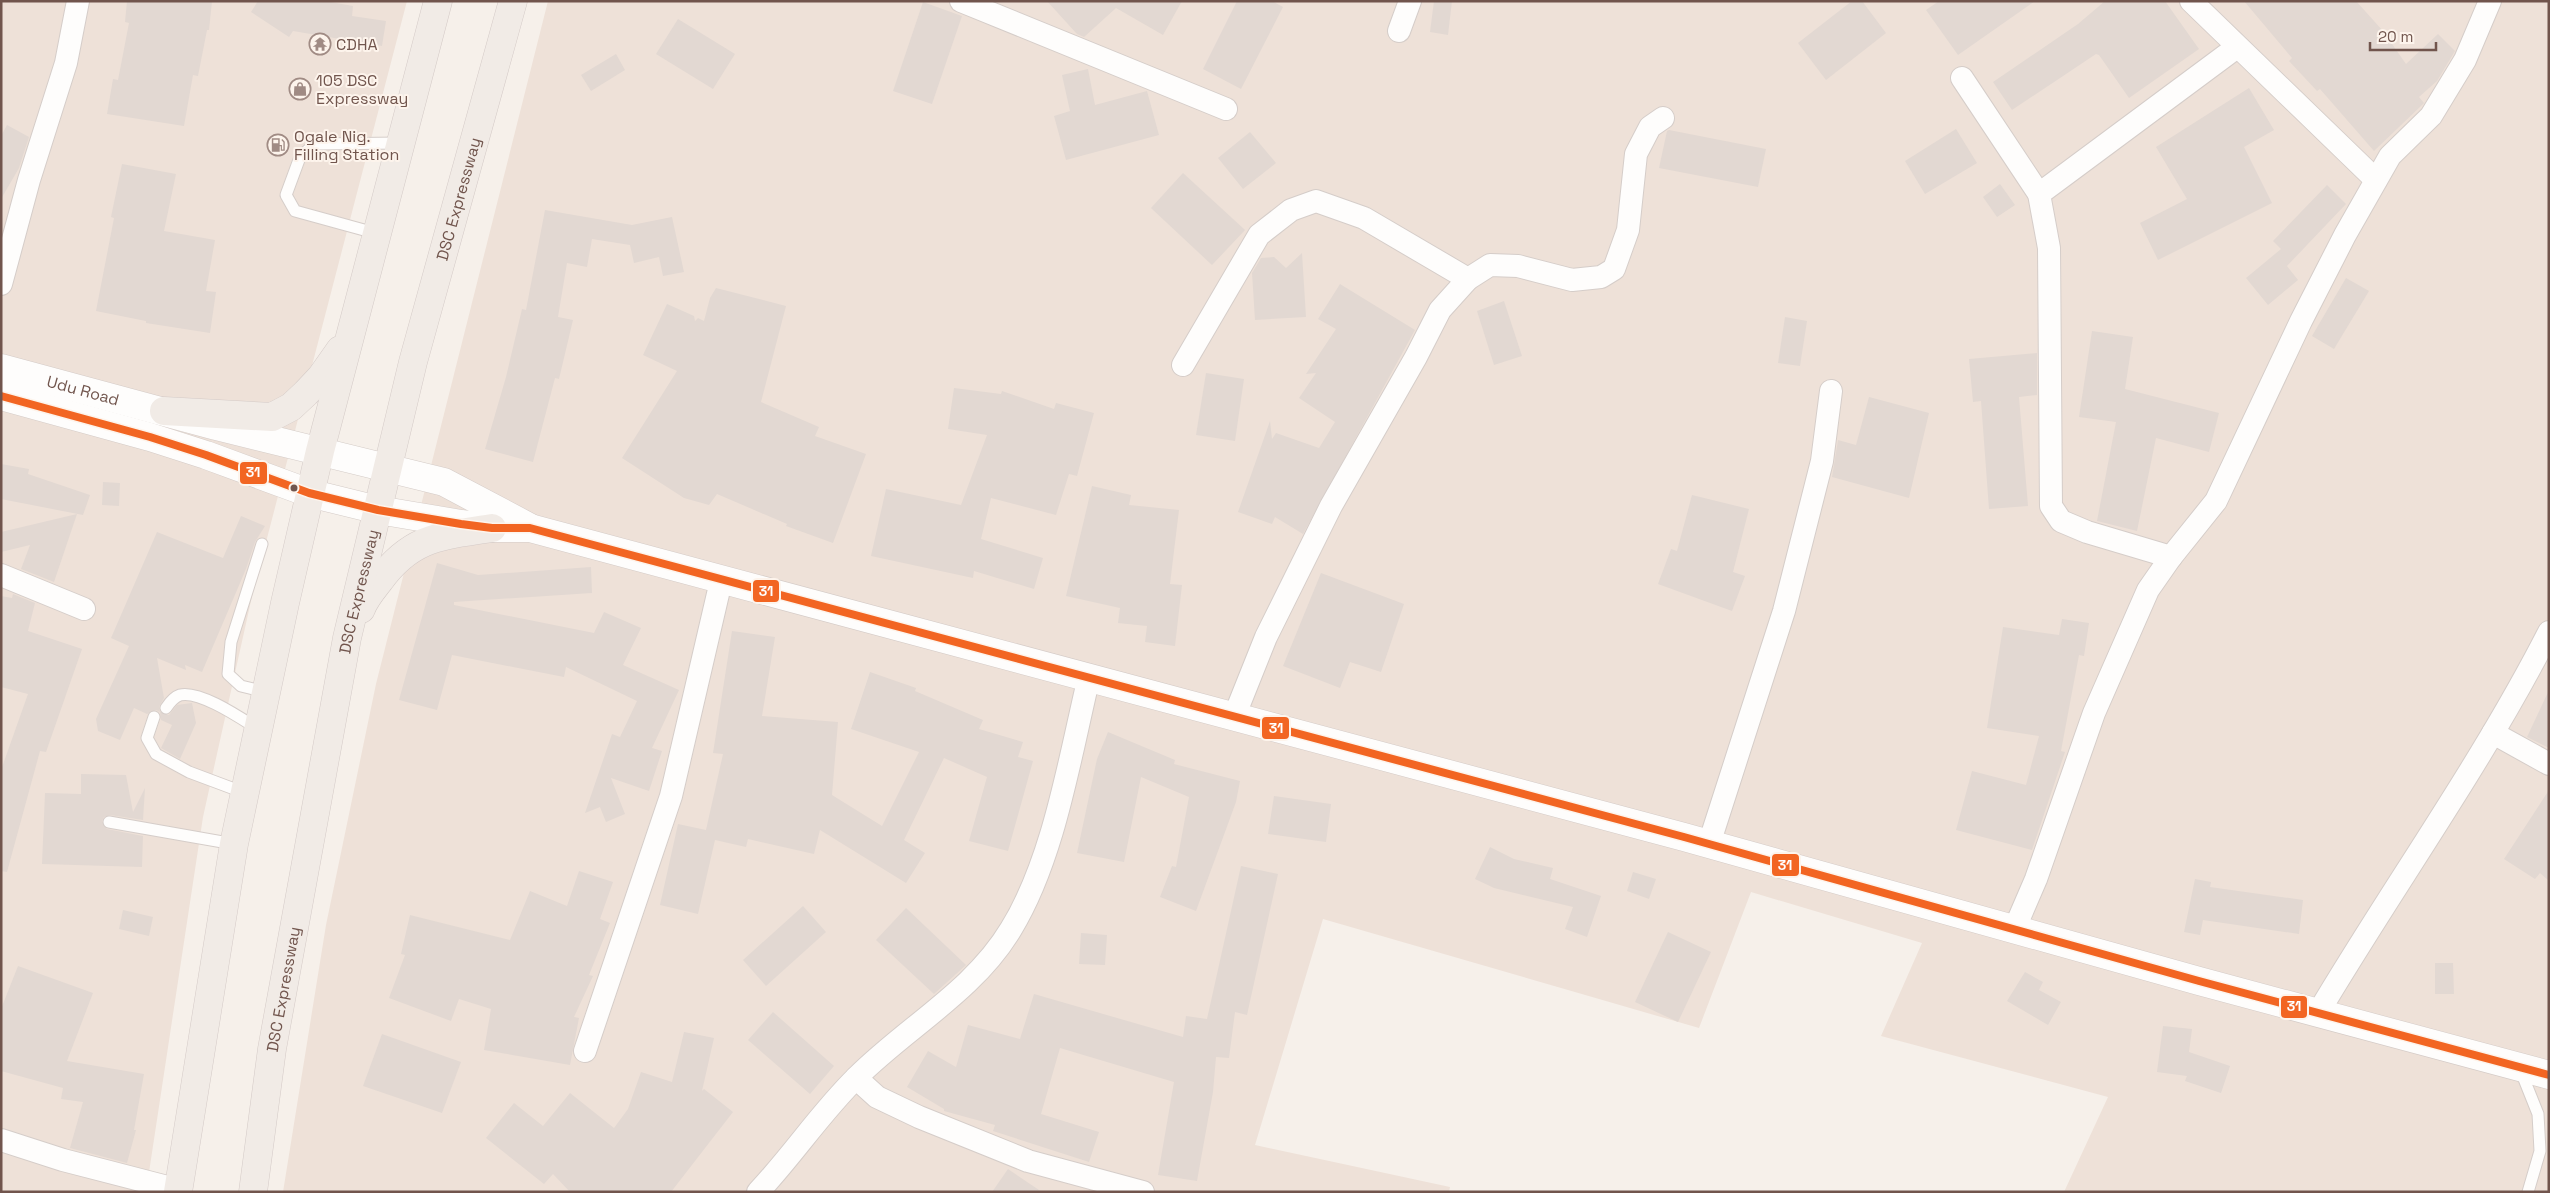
<svg xmlns="http://www.w3.org/2000/svg" width="2550" height="1193" font-family="'Space Grotesk',sans-serif">
<rect width="100%" height="100%" fill="#f6f0ea"/>
<g fill="#eee1d8">
<path d="M 1,1 L 407,1 L 253,592 L 203,817 L 146,1192 L 1,1192 Z"/>
<path d="M 548,1 L 2549,1 L 2549,1192 L 2064,1192 L 2108,1097 L 1881,1036 L 1922,943 L 1751,892 L 1699,1028 L 1323,919 L 1255,1145 L 1450,1187 L 1449,1192 L 283,1192 L 326,925 L 376,684 Z"/>
</g>
<g fill="#e2d8d2">
<path d="M 127,1 L 212,1 L 209,30 L 207,30 L 198,76 L 193,75 L 184,126 L 107,114 L 113,79 L 118,80 L 129,23 L 125,22 Z"/>
<path d="M 258,1 L 325,1 L 353,6 L 352,16 L 386,21 L 382,46 L 293,31 L 289,37 L 251,12 Z"/>
<path d="M 1047,1 L 1182,1 L 1163,35 L 1116,8 L 1084,37 L 1077,34 Z"/>
<path d="M 1237,1 L 1272,1 L 1283,7 L 1241,89 L 1203,69 Z"/>
<path d="M 1434,1 L 1452,1 L 1448,35 L 1430,32 Z"/>
<path d="M 1852,1 L 1862,1 L 1886,33 L 1826,80 L 1798,43 Z"/>
<path d="M 1939,1 L 2035,1 L 1958,55 L 1926,10 Z"/>
<path d="M 2105,1 L 2165,1 L 2199,49 L 2129,98 L 2099,55 L 2096,54 L 2012,110 L 1993,82 L 2078,24 Z"/>
<path d="M 2244,1 L 2356,1 L 2383,31 L 2406,64 L 2438,34 L 2455,51 L 2437,81 L 2419,97 L 2424,103 L 2422,105 L 2374,151 L 2320,89 L 2317,91 L 2289,61 L 2292,58 Z"/>
<path d="M 923,2 L 962,16 L 932,104 L 893,91 Z"/>
<path d="M 678,19 L 735,54 L 713,89 L 656,54 Z"/>
<path d="M 616,54 L 625,70 L 591,91 L 581,75 Z"/>
<path d="M 1088,69 L 1095,105 L 1147,91 L 1159,135 L 1066,160 L 1054,116 L 1070,111 L 1062,75 Z"/>
<path d="M 2249,88 L 2274,130 L 2244,147 L 2272,203 L 2158,260 L 2140,223 L 2187,199 L 2156,147 Z"/>
<path d="M 7,125 L 29,137 L 19,168 L 1,199 L 1,136 Z"/>
<path d="M 1956,129 L 1977,163 L 1925,194 L 1905,161 Z"/>
<path d="M 1669,130 L 1766,149 L 1758,187 L 1659,168 L 1667,131 Z"/>
<path d="M 1250,132 L 1276,163 L 1243,189 L 1218,158 Z"/>
<path d="M 122,164 L 176,174 L 164,231 L 215,240 L 206,291 L 216,292 L 210,333 L 146,323 L 146,321 L 96,311 L 114,218 L 111,217 Z"/>
<path d="M 1183,173 L 1245,230 L 1212,265 L 1151,208 Z"/>
<path d="M 2000,184 L 2015,205 L 1997,217 L 1983,197 Z"/>
<path d="M 2327,185 L 2346,204 L 2287,266 L 2298,280 L 2268,305 L 2246,278 L 2281,249 L 2273,241 Z"/>
<path d="M 545,210 L 632,225 L 672,217 L 684,272 L 663,276 L 659,257 L 634,263 L 630,245 L 592,239 L 587,267 L 567,263 L 558,317 L 573,320 L 559,379 L 555,378 L 533,462 L 485,449 L 506,377 L 522,309 L 526,310 Z"/>
<path d="M 1302,253 L 1306,317 L 1255,320 L 1252,273 L 1261,258 L 1274,257 L 1286,268 Z"/>
<path d="M 2346,278 L 2369,291 L 2334,349 L 2312,336 Z"/>
<path d="M 1340,284 L 1415,330 L 1303,534 L 1275,517 L 1272,524 L 1238,512 L 1270,421 L 1272,439 L 1276,433 L 1319,448 L 1335,422 L 1299,398 L 1316,373 L 1306,374 L 1336,329 L 1318,319 Z"/>
<path d="M 716,288 L 786,306 L 761,402 L 819,427 L 815,436 L 866,454 L 833,543 L 786,526 L 787,524 L 717,494 L 709,505 L 684,498 L 622,458 L 677,371 L 643,355 L 667,304 L 694,316 L 695,321 L 698,318 L 704,321 L 710,298 Z"/>
<path d="M 1504,301 L 1522,356 L 1494,365 L 1477,311 Z"/>
<path d="M 1785,317 L 1807,321 L 1800,366 L 1778,363 Z"/>
<path d="M 2092,331 L 2133,337 L 2125,389 L 2219,413 L 2209,452 L 2156,438 L 2137,531 L 2097,521 L 2116,422 L 2079,417 Z"/>
<path d="M 2037,353 L 2037,395 L 2019,397 L 2028,506 L 1989,509 L 1981,401 L 1973,402 L 1969,359 Z"/>
<path d="M 1206,373 L 1244,379 L 1235,441 L 1196,435 Z"/>
<path d="M 954,388 L 1001,394 L 1002,391 L 1054,409 L 1056,403 L 1094,413 L 1077,476 L 1069,474 L 1056,515 L 991,498 L 981,539 L 1043,558 L 1034,589 L 974,571 L 973,578 L 871,556 L 886,489 L 961,505 L 987,435 L 948,429 Z"/>
<path d="M 1869,397 L 1929,413 L 1909,498 L 1832,477 L 1838,440 L 1856,445 Z"/>
<path d="M 1,464 L 29,469 L 28,474 L 90,495 L 83,515 L 1,499 Z"/>
<path d="M 103,482 L 120,483 L 119,506 L 102,505 Z"/>
<path d="M 1092,486 L 1131,495 L 1129,505 L 1179,510 L 1170,584 L 1182,585 L 1175,646 L 1145,642 L 1147,626 L 1118,623 L 1120,608 L 1066,596 Z"/>
<path d="M 1692,495 L 1749,509 L 1733,572 L 1745,576 L 1732,611 L 1658,584 L 1671,549 L 1677,551 Z"/>
<path d="M 77,514 L 54,582 L 21,569 L 30,545 L 1,552 L 1,532 Z"/>
<path d="M 241,516 L 265,526 L 255,542 L 246,569 L 202,672 L 185,665 L 186,670 L 157,658 L 164,698 L 159,707 L 160,712 L 169,715 L 177,705 L 192,703 L 196,723 L 180,759 L 161,748 L 172,725 L 161,720 L 160,712 L 156,710 L 147,714 L 134,708 L 120,740 L 98,731 L 96,719 L 129,646 L 111,638 L 157,532 L 223,558 Z"/>
<path d="M 437,563 L 478,575 L 591,567 L 592,593 L 454,602 L 454,605 L 594,633 L 604,612 L 641,628 L 623,665 L 679,690 L 652,748 L 662,751 L 649,791 L 611,778 L 625,814 L 606,822 L 600,807 L 585,813 L 612,734 L 620,737 L 637,701 L 566,667 L 564,677 L 452,655 L 437,710 L 399,700 Z"/>
<path d="M 1321,573 L 1404,604 L 1381,672 L 1350,662 L 1340,688 L 1283,666 Z"/>
<path d="M 13,594 L 35,603 L 28,631 L 82,649 L 46,752 L 40,751 L 7,872 L 1,871 L 1,770 L 28,694 L 1,687 L 1,596 L 12,598 Z"/>
<path d="M 2062,619 L 2089,623 L 2084,656 L 2079,655 L 2061,751 L 2065,752 L 2032,850 L 1956,830 L 1972,771 L 2026,785 L 2039,736 L 1987,728 L 2003,627 L 2059,635 Z"/>
<path d="M 732,631 L 775,637 L 762,716 L 838,722 L 832,795 L 882,826 L 919,752 L 851,729 L 870,672 L 916,688 L 915,691 L 983,720 L 979,729 L 1023,742 L 1018,757 L 1033,761 L 1008,851 L 969,841 L 987,777 L 944,758 L 904,840 L 925,853 L 906,883 L 820,830 L 814,854 L 748,839 L 746,847 L 715,840 L 698,914 L 660,905 L 678,824 L 706,830 L 723,754 L 713,753 Z"/>
<path d="M 2549,690 L 2549,748 L 2527,737 Z"/>
<path d="M 1108,732 L 1175,760 L 1174,764 L 1240,781 L 1236,802 L 1196,911 L 1160,897 L 1172,866 L 1176,867 L 1189,797 L 1141,777 L 1124,862 L 1077,853 L 1097,759 Z"/>
<path d="M 81,774 L 126,775 L 133,812 L 145,788 L 143,820 L 110,815 L 104,817 L 102,821 L 107,829 L 143,836 L 142,867 L 42,864 L 45,793 L 81,794 Z"/>
<path d="M 2549,790 L 2549,881 L 2540,873 L 2535,879 L 2504,859 Z"/>
<path d="M 1274,796 L 1331,804 L 1326,842 L 1268,834 Z"/>
<path d="M 1490,847 L 1514,859 L 1553,868 L 1550,879 L 1601,896 L 1587,937 L 1565,929 L 1573,907 L 1494,888 L 1475,879 Z"/>
<path d="M 1241,866 L 1278,874 L 1247,1015 L 1235,1012 L 1229,1058 L 1216,1057 L 1213,1092 L 1197,1181 L 1158,1175 L 1174,1082 L 1060,1048 L 1041,1114 L 1099,1132 L 1089,1162 L 993,1131 L 995,1125 L 944,1111 L 944,1109 L 907,1087 L 928,1051 L 956,1067 L 968,1025 L 1020,1039 L 1034,994 L 1183,1037 L 1186,1016 L 1207,1019 Z"/>
<path d="M 579,871 L 613,882 L 600,919 L 610,923 L 589,975 L 593,976 L 574,1017 L 579,1018 L 570,1065 L 484,1050 L 491,1009 L 459,999 L 451,1021 L 389,998 L 405,955 L 401,954 L 410,915 L 510,940 L 530,891 L 567,906 Z"/>
<path d="M 1633,872 L 1656,879 L 1649,899 L 1627,891 Z"/>
<path d="M 2195,879 L 2211,882 L 2210,887 L 2303,900 L 2299,934 L 2203,920 L 2200,935 L 2184,932 Z"/>
<path d="M 803,906 L 826,932 L 766,986 L 743,960 Z"/>
<path d="M 906,908 L 966,965 L 934,994 L 876,940 Z"/>
<path d="M 123,910 L 153,917 L 149,936 L 119,929 Z"/>
<path d="M 1668,932 L 1711,952 L 1678,1022 L 1635,1002 Z"/>
<path d="M 1081,933 L 1107,935 L 1105,965 L 1079,964 Z"/>
<path d="M 2435,963 L 2453,963 L 2454,994 L 2435,994 Z"/>
<path d="M 18,966 L 93,993 L 67,1061 L 144,1074 L 134,1130 L 136,1130 L 127,1163 L 70,1148 L 83,1102 L 61,1099 L 63,1088 L 1,1071 L 1,1009 Z"/>
<path d="M 2025,972 L 2043,982 L 2039,990 L 2061,1002 L 2048,1025 L 2007,1001 Z"/>
<path d="M 773,1012 L 834,1066 L 810,1094 L 748,1040 Z"/>
<path d="M 2163,1026 L 2192,1029 L 2189,1052 L 2230,1066 L 2221,1093 L 2185,1081 L 2187,1076 L 2157,1072 Z"/>
<path d="M 684,1032 L 714,1038 L 702,1091 L 704,1089 L 733,1112 L 671,1192 L 570,1192 L 553,1174 L 544,1184 L 486,1138 L 514,1103 L 543,1126 L 570,1093 L 614,1128 L 628,1109 L 641,1072 L 672,1082 Z"/>
<path d="M 382,1034 L 461,1062 L 442,1113 L 363,1086 Z"/>
<path d="M 1008,1169 L 1042,1192 L 992,1192 Z"/>
</g>
<g fill="none" stroke-linecap="round" stroke-linejoin="round">
<g stroke="#d5cdc9" stroke-width="13">
<g id="service">
<path d="M 375,233 L 295,211 L 286,195 L 300,157 L 315,144 L 400,143"/>
<path d="M 262,544 L 231,642 L 228,674 L 241,686 L 266,692"/>
<path d="M 166,708 C 170,702 174,697 180,695 C 200,690 242,719 258,729"/>
<path d="M 154,717 L 147,738 L 156,754 L 189,772 L 245,793"/>
<path d="M 109,822 L 234,844"/>
<path d="M 2520,1069 L 2538,1114 L 2540,1151 L 2528,1192"/>
</g>
</g>
<g stroke="#d5cdc9" stroke-width="24">
<g id="minor">
<path d="M 961,1 L 1226,109"/>
<path d="M 2191,1 L 2376,180"/>
<path d="M 1399,31 L 1410,1"/>
<path d="M 1962,78 L 2039,194 L 2049,248 L 2051,506 L 2061,521 L 2087,532 L 2171,557"/>
<path d="M 2039,194 L 2237,47"/>
<path d="M 1,284 L 29,180 L 66,63 L 78,1"/>
<path d="M 1183,365 L 1259,235 L 1291,210 L 1316,201 L 1364,218 L 1468,279"/>
<path d="M 1,575 L 84,609"/>
<path d="M 1234,717 L 1266,637 L 1331,506 L 1416,357 L 1440,310 L 1468,279 L 1490,265 L 1518,266 L 1572,280 L 1601,277 L 1614,269 L 1628,230 L 1636,154 L 1650,127 L 1663,118"/>
<path d="M 2493,733 L 2549,764"/>
<path d="M 1709,844 L 1784,611 L 1822,461 L 1831,391"/>
<path d="M 2014,930 L 2036,879 L 2094,713 L 2148,590 L 2171,557 L 2216,501 L 2301,321 L 2345,235 L 2390,156 L 2431,116 L 2465,60 L 2490,1"/>
<path d="M 2318,1013 C 2394,885 2481,765 2549,632"/>
<path d="M 585,1051 L 671,796 L 721,581"/>
<path d="M 856,1078 L 877,1097 L 919,1117 L 1028,1161 L 1143,1192"/>
<path d="M 1,1140 L 63,1160 L 179,1190"/>
<path d="M 758,1192 C 793,1155 821,1112 857,1077 C 907,1027 974,991 1011,929 C 1054,859 1070,756 1089,677"/>
</g>
</g>
<g stroke="#d4cbc7" stroke-width="29">
<g id="secondary">
<path id="s1" d="M 1,368 L 216,426 L 444,482 L 529,527"/>
<path d="M 1,396 L 150,437 L 206,455 L 309,493 L 378,510 L 461,524 L 492,528 L 530,528 L 1684,837 L 2199,981 L 2549,1075"/>
</g>
</g>
<g stroke="#d4cac7" stroke-width="29">
<g id="primary">
<path d="M 164,411 L 272,417 L 291,407 L 306,393 L 321,377 L 340,350"/>
<path d="M 361,609 C 365,598 373,589 380,580 C 412,536 442,536 492,528"/>
<path d="M 178,1192 L 234,844 L 285,603 L 320,451 L 438,1"/>
<path id="s2" d="M 253,1192 L 272,1049 L 347,638 L 413,362 L 513,1"/>
</g>
</g>
<use href="#service" stroke="#fefdfc" stroke-width="11"/>
<use href="#minor" stroke="#fefdfc" stroke-width="22"/>
<use href="#secondary" stroke="#fefdfc" stroke-width="28"/>
<use href="#primary" stroke="#f1ebe6" stroke-width="28"/>
<g stroke="#fdf4ec" stroke-width="11">
<path id="bus-1" d="M 1,396 L 150,437 L 206,455 L 309,493 L 378,510 L 461,524 L 492,528 L 530,528 L 1684,837 L 2199,981 L 2549,1075"/>
</g>
<use href="#bus-1" stroke="#f26522" stroke-width="8"/>
</g>
<defs>
<g id="temple-ring" transform="scale(1.125)"><circle r="9.5" fill="#fdf4ec" stroke="#a08b84" stroke-width="1.5"/><path d="M0-6L5-2H3V0L6.5 2.5H4V6H1.5V3h-3V6H-4V2.5H-6.5L-3 0V-2H-5Z" fill="#a08b84"/></g>
<g id="shop-ring" transform="scale(1.125)"><circle r="9.5" fill="#fdf4ec" stroke="#a08b84" stroke-width="1.5"/><path d="M-5-2.5h2.3a2.7 3.5 0 0 1 5.4 0H5L5.5 6h-11ZM-1.5-2.5h3a1.5 2.3 0 0 0-3 0Z" fill="#a08b84"/></g>
<g id="fuel-ring" transform="scale(1.125)"><circle r="9.5" fill="#fdf4ec" stroke="#a08b84" stroke-width="1.5"/><path d="M-5.5-6h7V0h2V4h1.3V-2.5L3-4.5l.8-.8L6-3V5H2.5V1h-1V6h-7ZM-4.2-4.7v3.2H.2V-4.7Z" fill="#a08b84"/></g>
</defs>
<g fill-rule="evenodd">
<use href="#temple-ring" x="320" y="44"/>
<use href="#shop-ring" x="300" y="89"/>
<use href="#fuel-ring" x="278" y="145"/>
</g>
<circle fill="#71554d" stroke="#fdf4ec" stroke-width="2" cx="294" cy="488" r="4.5"/>
<g text-anchor="middle" dominant-baseline="central" stroke-width="4" stroke-linejoin="round" paint-order="stroke">
<g font-size="16" fill="#71554d" stroke="#fdf4ec" text-anchor="start">
<text x="336" y="44">CDHA</text>
<text x="316" y="80">105 DSC<tspan x="316" dy="18">Expressway</tspan></text>
<text x="294" y="136">Ogale Nig.<tspan x="294" dy="18">Filling Station</tspan></text>
</g>
<g font-size="16" fill="#71554d" stroke="#fdf4ec">
<text stroke="none"><textPath href="#s2" startOffset="1015">DSC Expressway</textPath></text>
<text stroke="none"><textPath href="#s1" startOffset="85">Udu Road</textPath></text>
<text stroke="none"><textPath href="#s2" startOffset="610">DSC Expressway</textPath></text>
<text stroke="none"><textPath href="#s2" startOffset="205">DSC Expressway</textPath></text>
</g>
</g>
<g stroke="#fdf4ec" stroke-width="2">
<rect x="239" y="461" width="29" height="24" rx="5" fill="#f26522"/>
<rect x="752" y="579" width="28" height="24" rx="5" fill="#f26522"/>
<rect x="1261" y="716" width="29" height="24" rx="5" fill="#f26522"/>
<rect x="1771" y="853" width="29" height="24" rx="5" fill="#f26522"/>
<rect x="2280" y="995" width="28" height="24" rx="5" fill="#f26522"/>
</g>
<g font-size="14" text-anchor="middle" font-weight="bold" fill="#fff">
<text x="253" y="477">31</text>
<text x="766" y="596">31</text>
<text x="1276" y="733">31</text>
<text x="1785" y="870">31</text>
<text x="2294" y="1011">31</text>
</g>
<rect width="2550" height="1193" fill="none" stroke="#71554d" stroke-width="5"/>
<path d="M2370 42v8h66v-8" fill="none" stroke="#71554d" stroke-width="2.5"/>
<text x="2378" y="42" font-size="15" fill="#71554d" stroke="#fdf4ec" stroke-width="4" paint-order="stroke">20 m</text>
</svg>
